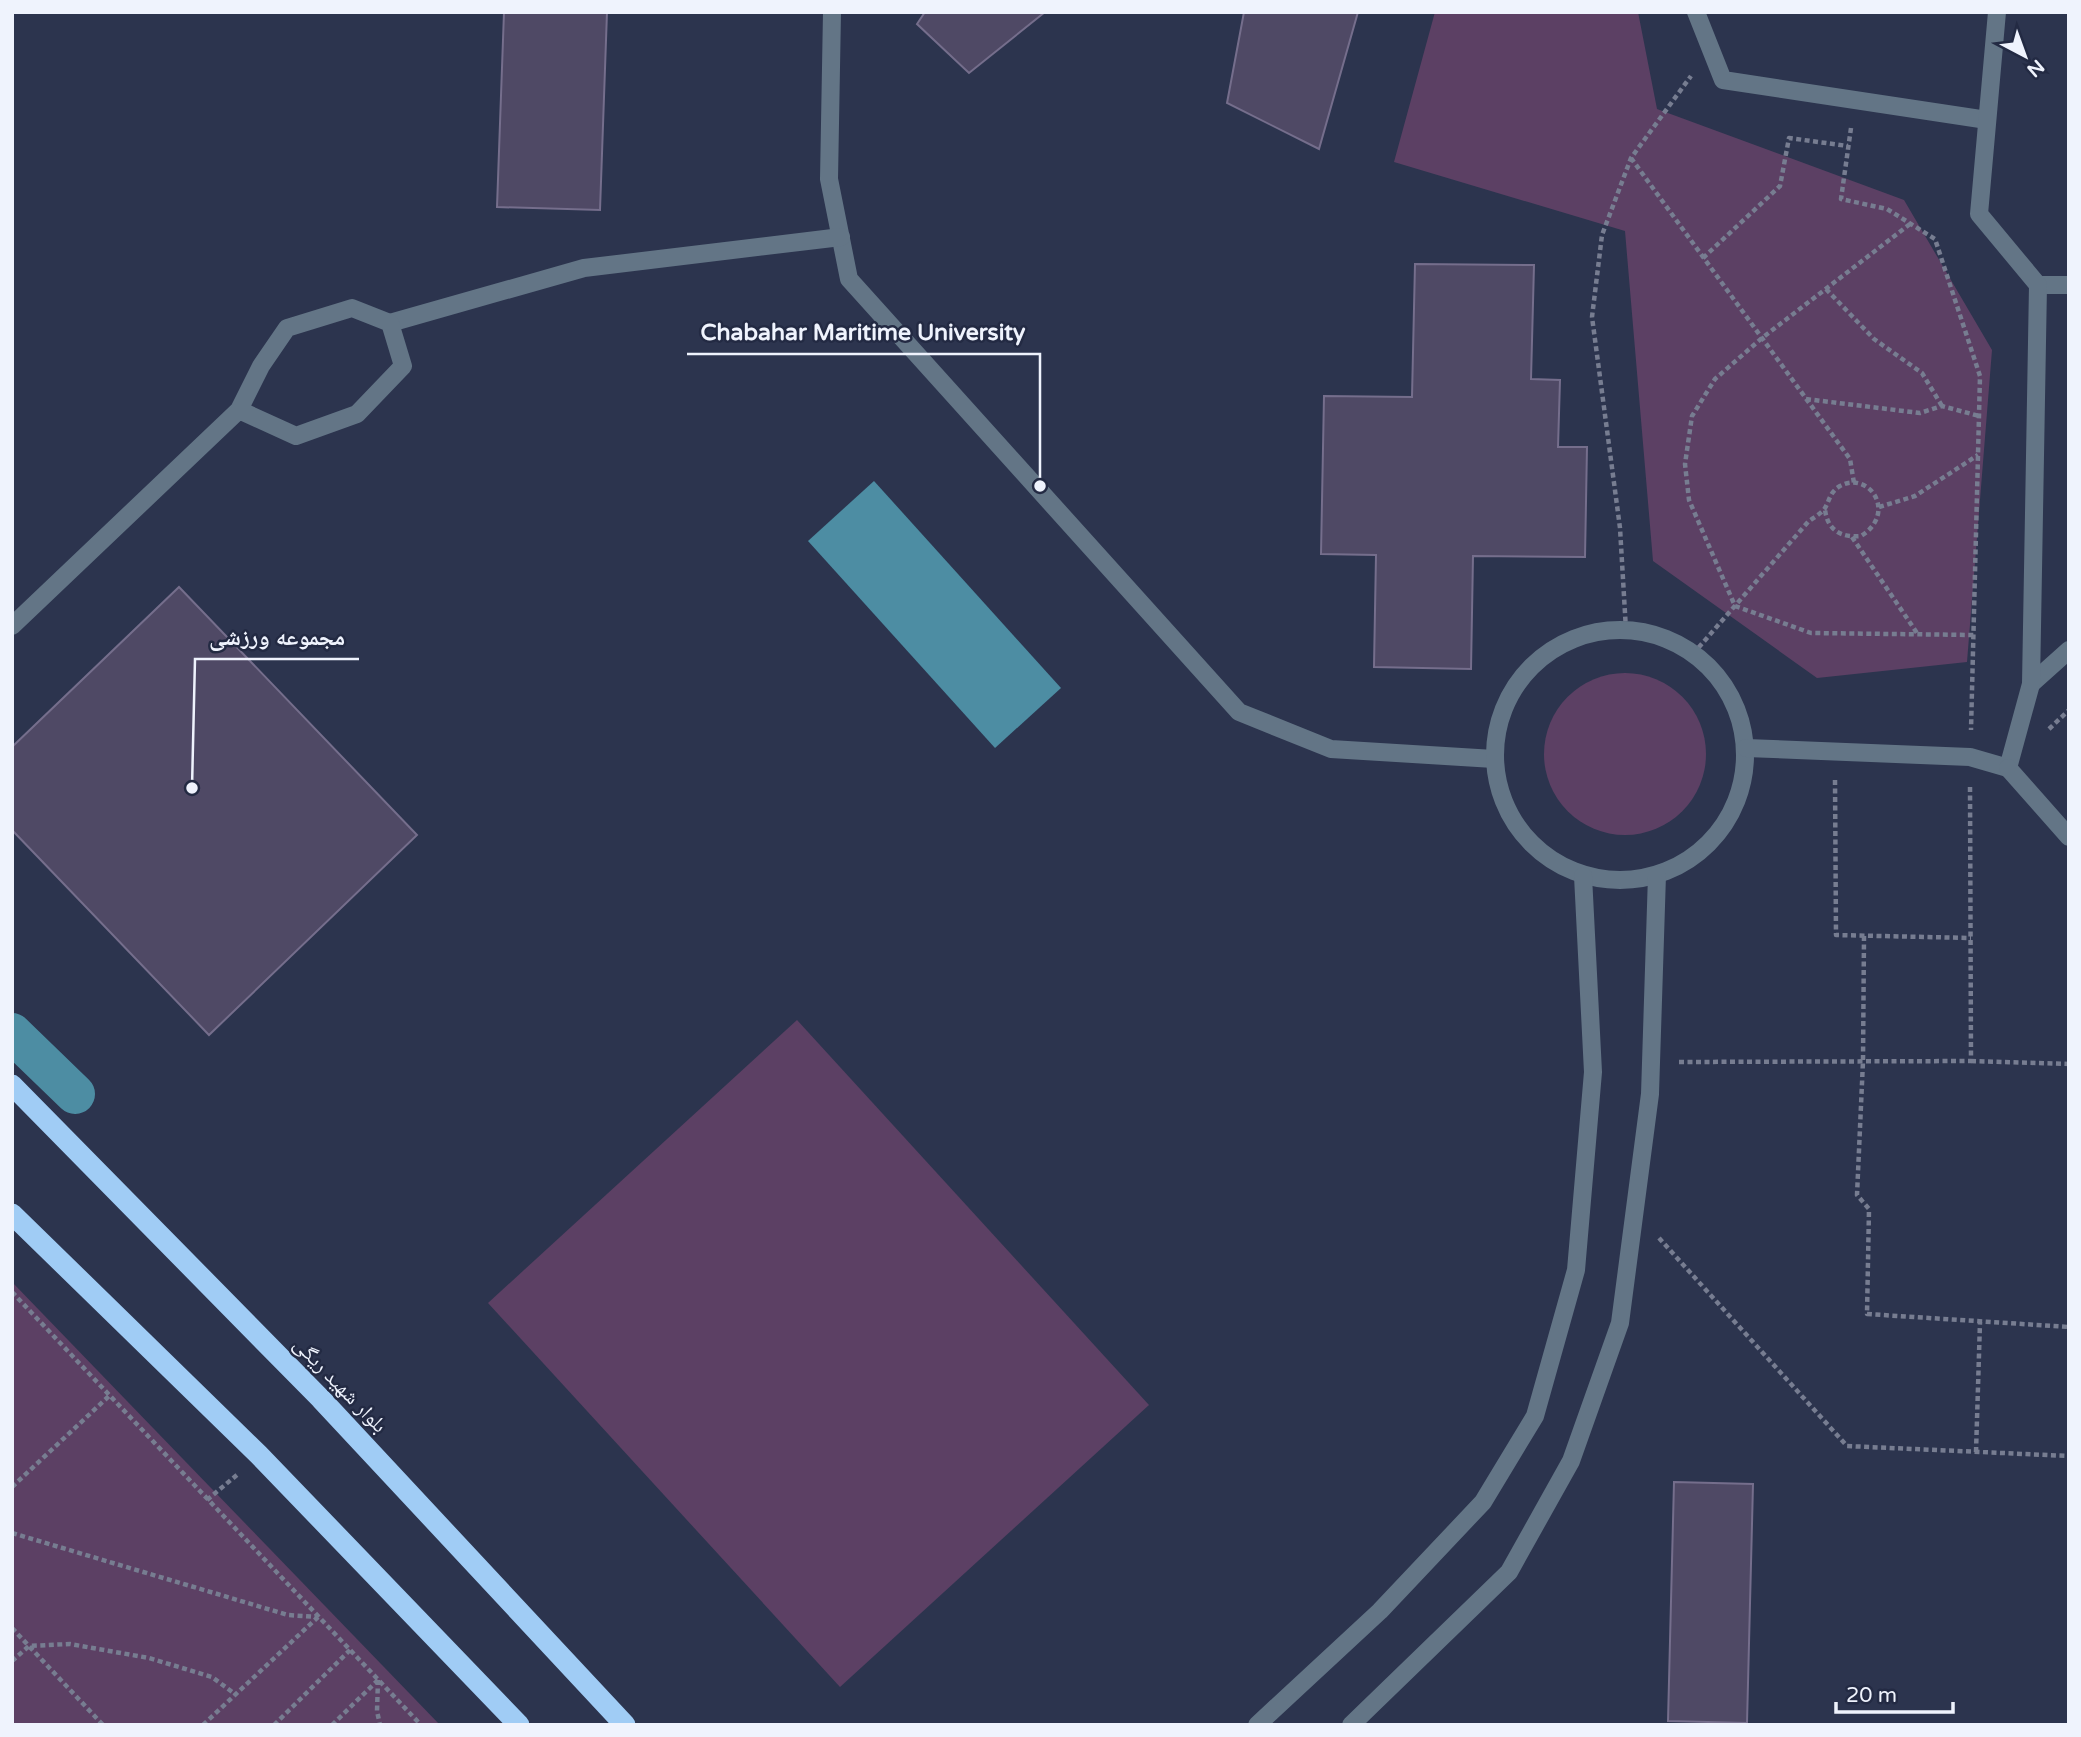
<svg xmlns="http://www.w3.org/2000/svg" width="2081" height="1737" font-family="'Varela Round','Noto Naskh Arabic',sans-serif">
<rect width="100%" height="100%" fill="#2c344e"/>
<g fill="#5c4064">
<path d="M 1435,12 L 1638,12 L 1657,109 L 1904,200 L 1992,350 L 1967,662 L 1817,678 L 1653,561 L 1625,231 L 1394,162 Z"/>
<circle cx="1625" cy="754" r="81"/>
<path d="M 797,1020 L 1149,1405 L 840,1687 L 488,1303 Z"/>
<path d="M 12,1282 L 440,1725 L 12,1725 Z"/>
</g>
<path fill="#4d8da3" d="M 874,481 L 1061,688 L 995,748 L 808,541 Z"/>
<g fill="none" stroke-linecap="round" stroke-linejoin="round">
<path stroke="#4d8da3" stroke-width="40" d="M 12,1033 L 75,1094"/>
</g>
<g fill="#4f4965" stroke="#756e8c" stroke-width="2">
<path d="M 504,12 L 607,12 L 600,210 L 497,207 Z"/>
<path d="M 925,12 L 1045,12 L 969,73 L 917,24 Z"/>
<path d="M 1244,12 L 1358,12 L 1319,149 L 1227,103 Z"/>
<path d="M 1415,264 L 1534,265 L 1531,379 L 1560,380 L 1558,447 L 1587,447 L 1585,557 L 1473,556 L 1471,669 L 1374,667 L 1376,555 L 1321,554 L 1324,396 L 1412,397 Z"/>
<path d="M 179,587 L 417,835 L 209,1035 L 12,830 L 12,747 Z"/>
<path d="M 1674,1482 L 1753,1484 L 1747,1723 L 1668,1721 Z"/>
</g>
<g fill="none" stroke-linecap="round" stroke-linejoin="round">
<g stroke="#777d91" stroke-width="4.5" stroke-dasharray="5 3.5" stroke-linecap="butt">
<path d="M 1851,128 L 1841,199 L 1887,209 L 1935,239 L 1980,376 L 1971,730"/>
<path d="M 1631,158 L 1850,459 L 1854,483"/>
<path d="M 1910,224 L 1762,338 L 1715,379 L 1692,416 L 1685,464 L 1689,500 L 1735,606 L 1811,633 L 1974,635"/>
<path d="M 1703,258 L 1780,186 L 1789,138 L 1848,146"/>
<path d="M 1826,289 L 1874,339 L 1922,373 L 1942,406"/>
<path d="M 1806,399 L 1920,413 L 1942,406 L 1979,416"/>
<path d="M 1879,507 L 1915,496 L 1978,455"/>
<path d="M 1852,537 L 1917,633"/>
<path d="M 1626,630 L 1620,528 L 1592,317 L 1602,235 L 1631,158 L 1691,76"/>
<path d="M 1693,654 L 1808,522 C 1813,518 1822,513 1825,508 C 1830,499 1830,492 1840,486 C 1869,470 1898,513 1861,536 C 1841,538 1827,530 1825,509"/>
<path d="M 2049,729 L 2069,710"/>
<path d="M 1835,780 L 1836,935 L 1971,938"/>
<path d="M 1864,936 L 1863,1061 L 1857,1195 L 1869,1209 L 1867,1314 L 2069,1327"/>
<path d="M 1971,1061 L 2069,1064"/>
<path d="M 1679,1062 L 1971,1061 L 1970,784"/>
<path d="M 1659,1238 L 1847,1446 L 2069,1456"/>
<path d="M 12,1292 L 421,1725"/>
<path d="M 1976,1452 L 1980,1322"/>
<path d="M 12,1487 L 109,1396"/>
<path d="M 207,1500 L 238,1474"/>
<path d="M 12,1533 L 288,1615 L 318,1617"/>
<path d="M 12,1628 L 103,1725"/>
<path d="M 12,1661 L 29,1646 L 70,1644 L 149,1658 L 212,1677 L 235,1694"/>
<path d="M 378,1680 L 377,1711 L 380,1725"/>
<path d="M 203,1725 L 318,1617"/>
<path d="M 274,1725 L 350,1650"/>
<path d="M 332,1725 L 378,1680"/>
</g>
<g stroke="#637586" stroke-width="18">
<path d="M 832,12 L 829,179 L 849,279 L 1239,712 L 1331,749 L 1494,759"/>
<path d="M 1696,12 L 1723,80 L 1987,120"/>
<path d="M 2038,285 L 2069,285"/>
<path d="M 390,323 L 584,268 L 841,237"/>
<path d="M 12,626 L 239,410 L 261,366 L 287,328 L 352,308 L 390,323 L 403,366 L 357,414 L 296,436 L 239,410"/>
<circle cx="1620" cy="755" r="125"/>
<path d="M 2031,684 L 2069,650"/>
<path d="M 1746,748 L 1970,757 L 2008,768 L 2031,684 L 2038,285 L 1979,214 L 1997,12"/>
<path d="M 2008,768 L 2069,837"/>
<path d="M 1257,1725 L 1380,1611 L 1483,1502 L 1535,1416 L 1576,1270 L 1593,1072 L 1583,876"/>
<path d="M 1351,1725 L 1509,1572 L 1571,1461 L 1620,1323 L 1650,1094 L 1657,875"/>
</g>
<g stroke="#a0ccf5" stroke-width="21">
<path d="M 12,1085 L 321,1399 L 625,1725"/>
<path d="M 12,1214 L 259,1455 L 519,1725"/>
</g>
</g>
<g text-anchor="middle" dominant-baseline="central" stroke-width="5" stroke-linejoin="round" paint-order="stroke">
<g font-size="21" fill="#eff3fd" stroke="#232a43">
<text transform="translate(340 1385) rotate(46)">بلوار شهید ریگی</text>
</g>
</g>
<path fill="none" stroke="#eff3fd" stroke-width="2.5" d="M1040 486L1040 354H687M192 788L195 659H359"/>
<g fill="#eff3fd" stroke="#232a43" stroke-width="2.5">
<circle cx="1040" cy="486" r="7"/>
<circle cx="192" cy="788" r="7"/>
</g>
<g font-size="23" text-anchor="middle" font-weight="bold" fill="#eff3fd" stroke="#232a43" stroke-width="5" stroke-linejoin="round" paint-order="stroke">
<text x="863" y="340">Chabahar Maritime University</text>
<text x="277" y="645">مجموعه ورزشی</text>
</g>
<rect width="2081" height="1737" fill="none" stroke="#eff3fd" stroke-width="28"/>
<g transform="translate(2025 56) rotate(139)" stroke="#232a43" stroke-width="5" paint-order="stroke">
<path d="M0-5L12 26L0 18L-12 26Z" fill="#eff3fd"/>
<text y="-10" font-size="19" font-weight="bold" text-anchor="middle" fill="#eff3fd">N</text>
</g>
<path d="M1836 1702v10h117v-10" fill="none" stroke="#eff3fd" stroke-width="3.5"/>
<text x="1846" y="1702" font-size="21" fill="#eff3fd" stroke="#232a43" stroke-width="5" paint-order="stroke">20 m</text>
</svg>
